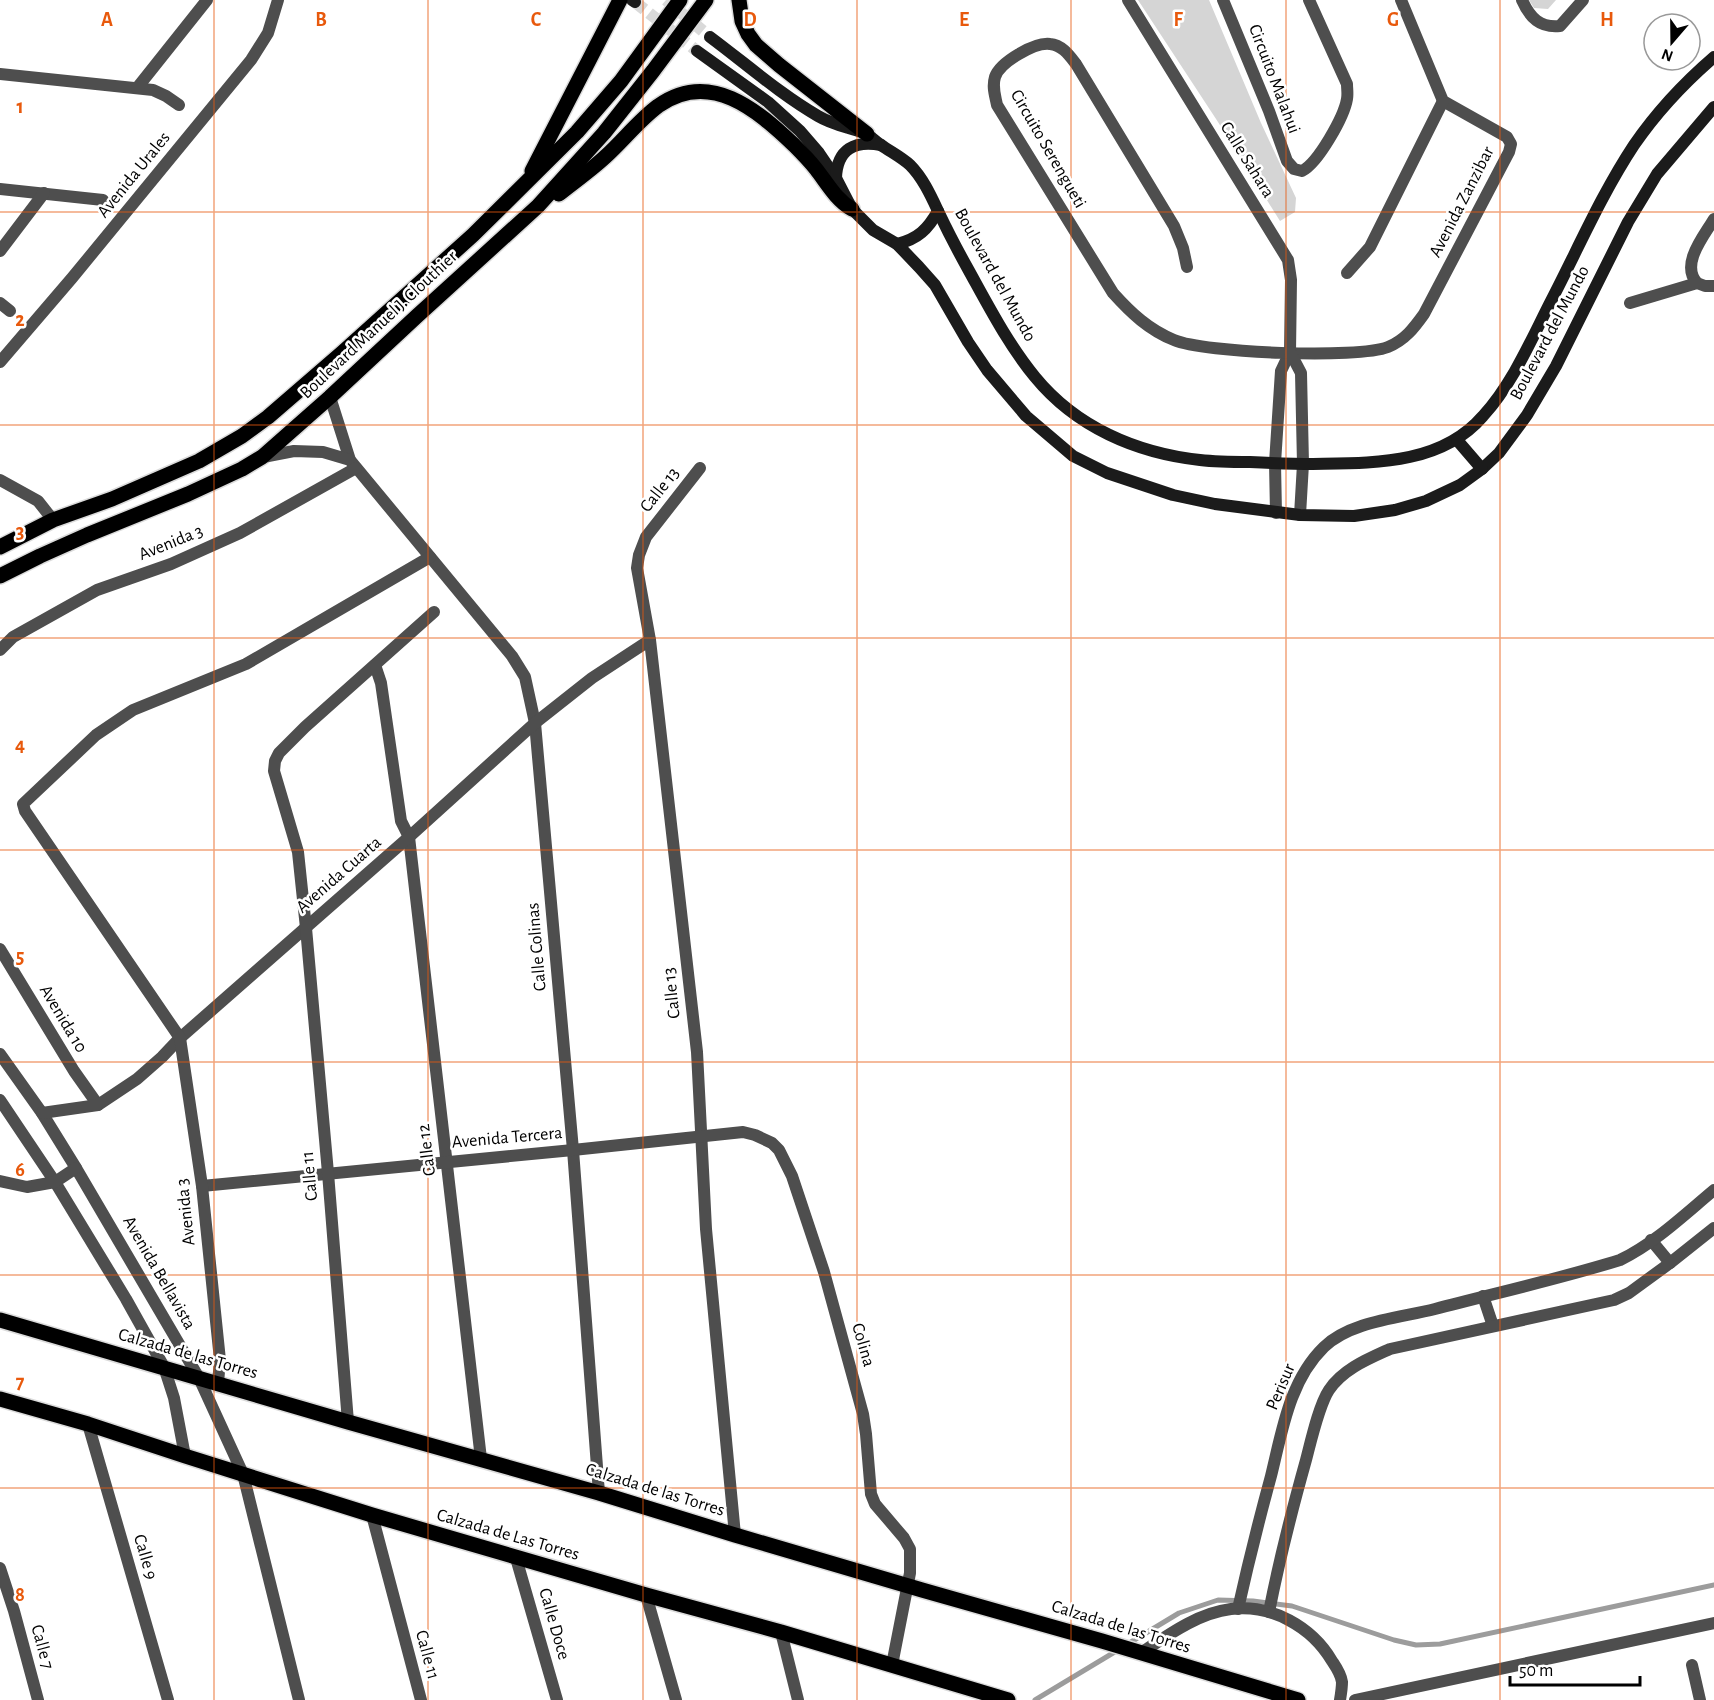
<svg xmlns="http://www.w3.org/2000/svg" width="1714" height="1700" font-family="'Alegreya Sans',sans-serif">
<rect width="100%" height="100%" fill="#fff"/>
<g fill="#d5d5d5">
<path d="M 1138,0 L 1209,0 L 1261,123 L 1296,198 L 1295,212 L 1280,221 L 1218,122 Z"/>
<path d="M 1529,0 L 1556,0 L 1548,9 L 1534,8 Z"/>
</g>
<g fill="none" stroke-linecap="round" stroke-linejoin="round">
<g stroke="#9c9c9c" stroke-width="5">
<path d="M 1126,1645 L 1179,1613 L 1218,1600 L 1253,1601 L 1292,1606 L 1394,1640 L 1416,1645 L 1440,1644 L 1714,1585"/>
<path d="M 1035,1700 L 1118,1650"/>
</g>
<g stroke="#d9d9d9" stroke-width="12" stroke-dasharray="12 6" stroke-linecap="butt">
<path d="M 666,0 L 710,37"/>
<path d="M 635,2 L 697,51"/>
</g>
<g stroke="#dbdbdb" stroke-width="18">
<g id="primary">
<path d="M 739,0 L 742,21 L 748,34 L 756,45 L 779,65 L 867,134"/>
<path d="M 532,171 L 620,0"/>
<path d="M 559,194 C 574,182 591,170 605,157 C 623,141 638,121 658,106 C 710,69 757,110 794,145 C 802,153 809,160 816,169 C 827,183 836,200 852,209"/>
<path d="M 0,547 L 53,520 L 112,499 L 199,461 L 242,436 L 268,417 L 342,353 L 473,235 L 577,132 L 621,81 L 680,0"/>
<path d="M 0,576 L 40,556 L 87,535 L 188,494 L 242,469 L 262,457 L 330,397 L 417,316 L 538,206 L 604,133 L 653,71 L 706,0"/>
<path d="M 0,1320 L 348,1422 L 599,1493 L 735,1535 L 922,1590 L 1102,1641 L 1298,1700"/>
<path d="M 0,1399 L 88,1424 L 185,1456 L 372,1515 L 646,1595 L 781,1632 L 1008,1700"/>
</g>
</g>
<g stroke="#4e4e4e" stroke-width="12">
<path d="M 1128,0 L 1288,260 L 1291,280 L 1290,352 L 1281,371 L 1275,463 L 1276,513"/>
<path d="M 1223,0 L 1269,111 L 1287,161 L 1294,169 L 1302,171 C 1318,163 1344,117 1347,99 C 1348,94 1347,89 1347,84 L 1309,0"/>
<path d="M 1522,0 C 1530,18 1540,28 1560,26 L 1583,0"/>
<path d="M 0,74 L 153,90 L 166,96 L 179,105"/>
<path d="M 137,88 L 207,0"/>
<path d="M 0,189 L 103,200"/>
<path d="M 0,251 L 44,193"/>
<path d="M 1187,267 L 1183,248 L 1174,226 L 1076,64 C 1069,55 1062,45 1050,44 C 1035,42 1000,62 995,77 C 992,87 995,95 997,105 L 1113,293 C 1131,313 1149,330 1174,340 C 1204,353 1358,359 1388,347 C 1405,340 1414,328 1424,314 L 1509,152 L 1511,144 L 1507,137 L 1443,101 L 1401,0"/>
<path d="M 1347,273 L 1370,247 L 1443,101"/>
<path d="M 1697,283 C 1680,264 1704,236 1714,219"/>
<path d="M 0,303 L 10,311"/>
<path d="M 1630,303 L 1697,283 L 1705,286 L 1714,286"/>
<path d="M 1290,352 L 1301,373 L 1303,464 L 1300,515"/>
<path d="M 0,362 L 72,278 L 251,60 L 268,33 L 278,0"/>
<path d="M 330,397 L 350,460 L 512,656 L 525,677 L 535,723 L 573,1150 L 599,1493"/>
<path d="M 263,457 L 294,451 L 323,452 L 350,460"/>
<path d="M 700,468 L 646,537 L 639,555 L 637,568 L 650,640 L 697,1052 L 706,1229 L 735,1535"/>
<path d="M 0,480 L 38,501 L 53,520"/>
<path d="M 0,650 L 13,637 L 97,590 L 171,564 L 240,533 L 356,468"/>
<path d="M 375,665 L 381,683 L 401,821 L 409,837 L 481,1459"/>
<path d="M 0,949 L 74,1071 L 98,1105"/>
<path d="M 0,1054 L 42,1113 L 76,1168 L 199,1378 L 243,1474 L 299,1700"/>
<path d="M 0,1100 L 55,1182 L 126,1299 L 164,1367 L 174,1398 L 185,1456"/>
<path d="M 42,1113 L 98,1105 L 137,1079 L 162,1057 L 180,1038 L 409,837 L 535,723 L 592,678 L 650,640"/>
<path d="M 0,1181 L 27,1187 L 55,1182 L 76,1168"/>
<path d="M 202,1186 L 573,1150 L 743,1132 L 755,1135 L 772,1143 L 779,1150 L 792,1176 L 824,1272 L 863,1414 L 866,1434 L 871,1494 L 875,1504 L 904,1538 L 910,1549 L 910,1573 L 892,1665"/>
<path d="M 1651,1240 L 1670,1263"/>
<path d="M 1483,1296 L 1493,1326"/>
<path d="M 218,1383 L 220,1360 L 202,1186 L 180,1038 L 25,811 L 23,804 L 96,735 L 133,710 L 246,664 L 430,557"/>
<path d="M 348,1422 L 328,1173 L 306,928 L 298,852 L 274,771 L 275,761 L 279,753 L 305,727 L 434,612"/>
<path d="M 88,1424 L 168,1700"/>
<path d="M 372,1515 L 421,1700"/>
<path d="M 516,1558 L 557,1700"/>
<path d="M 0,1568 L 14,1611 L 38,1700"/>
<path d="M 646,1595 L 676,1700"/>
<path d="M 1238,1609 C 1248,1564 1259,1520 1271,1476 C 1282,1432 1289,1381 1324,1347 C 1351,1321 1400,1318 1435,1309 C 1496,1293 1559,1279 1620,1260 C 1655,1243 1684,1215 1714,1190"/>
<path d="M 1269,1612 C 1279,1561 1292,1510 1306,1460 C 1311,1441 1319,1405 1329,1390 C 1343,1369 1368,1359 1390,1349 L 1614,1300 L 1629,1293 L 1670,1263 L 1714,1228"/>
<path d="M 781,1632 L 798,1700"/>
<path d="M 1141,1653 C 1168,1635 1198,1613 1231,1609 C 1272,1604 1312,1627 1332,1661 C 1336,1667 1341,1674 1342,1682 C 1342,1687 1341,1694 1340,1700"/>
<path d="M 1692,1665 L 1700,1700"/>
<path d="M 1355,1700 L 1714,1623"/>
</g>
<g stroke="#1b1b1b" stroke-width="12">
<path d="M 632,0 L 635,2"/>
<path d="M 710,37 C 745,63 780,94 818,116 C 833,125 848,127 864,133 C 871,136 875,141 881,145 C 891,152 901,157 910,165 C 923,178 931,196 939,213 C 948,232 958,251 968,269 C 989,307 1008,344 1035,377 C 1076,427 1136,453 1200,460 C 1217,462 1233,462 1250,462 C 1271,463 1292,464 1313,464 C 1373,463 1441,465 1483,416 C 1513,383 1531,340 1551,301 C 1578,249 1601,195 1634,145 C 1656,113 1685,82 1714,57"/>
<path d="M 697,51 L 768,102 L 800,131 L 819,153 L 836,178 L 852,209 L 873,230 L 897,244 L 919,267 L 935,285 L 968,342 L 987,370 L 1026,416 L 1073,456 L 1107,473 L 1173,495 L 1215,504 L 1300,515 L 1354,516 L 1395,510 L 1426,501 L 1460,485 L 1482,469 L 1499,453 L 1527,415 L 1556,366 L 1628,222 L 1657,174 L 1714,107"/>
<path d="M 836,178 C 837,149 855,140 881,145"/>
<path d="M 897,244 C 918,239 928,229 938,211"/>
<path d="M 1457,440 L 1482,469"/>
</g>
<use href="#primary" stroke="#000" stroke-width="15"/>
</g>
<path fill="none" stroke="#e8590c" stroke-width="1.5" stroke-opacity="0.55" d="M 214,0 L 214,1700M 428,0 L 428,1700M 643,0 L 643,1700M 857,0 L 857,1700M 1071,0 L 1071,1700M 1286,0 L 1286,1700M 1500,0 L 1500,1700M 0,212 L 1714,212M 0,425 L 1714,425M 0,638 L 1714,638M 0,850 L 1714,850M 0,1062 L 1714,1062M 0,1275 L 1714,1275M 0,1488 L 1714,1488"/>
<g text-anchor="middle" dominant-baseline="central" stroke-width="5" stroke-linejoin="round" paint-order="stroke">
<g font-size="18" fill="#000" stroke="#fff">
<text transform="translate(1274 79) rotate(69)">Circuito Malahui</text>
<text transform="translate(1048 149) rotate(60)">Circuito Serengueti</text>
<text transform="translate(1247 160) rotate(58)">Calle Sahara</text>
<text transform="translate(134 175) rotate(-51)">Avenida Urales</text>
<text transform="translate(1462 202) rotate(-63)">Avenida Zanzibar</text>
<text transform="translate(995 275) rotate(61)">Boulevard del Mundo</text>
<text transform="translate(379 325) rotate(-43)">Boulevard Manuel J. Clouthier</text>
<text transform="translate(1550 333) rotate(-62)">Boulevard del Mundo</text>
<text transform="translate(660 490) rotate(-52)">Calle 13</text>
<text transform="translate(171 543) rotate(-22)">Avenida 3</text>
<text transform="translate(339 875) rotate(-41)">Avenida Cuarta</text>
<text transform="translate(537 947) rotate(-95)">Calle Colinas</text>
<text transform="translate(672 993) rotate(-96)">Calle 13</text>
<text transform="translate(63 1019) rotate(59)">Avenida 10</text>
<text transform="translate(507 1138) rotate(-5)">Avenida Tercera</text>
<text transform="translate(427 1150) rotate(-97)">Calle 12</text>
<text transform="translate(310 1176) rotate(-95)">Calle 11</text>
<text transform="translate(186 1212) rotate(-96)">Avenida 3</text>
<text transform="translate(159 1273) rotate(60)">Avenida Bellavista</text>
<text transform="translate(863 1345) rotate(74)">Colina</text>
<text transform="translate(188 1354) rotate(16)">Calzada de las Torres</text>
<text transform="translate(1281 1387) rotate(-67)">Perisur</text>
<text transform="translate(655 1490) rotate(17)">Calzada de las Torres</text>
<text transform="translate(508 1535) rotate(16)">Calzada de Las Torres</text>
<text transform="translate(145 1557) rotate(74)">Calle 9</text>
<text transform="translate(554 1624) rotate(74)">Calle Doce</text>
<text transform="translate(1121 1627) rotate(17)">Calzada de las Torres</text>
<text transform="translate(42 1647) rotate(75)">Calle 7</text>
<text transform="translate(427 1655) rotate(75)">Calle 11</text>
</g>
</g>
<g font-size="20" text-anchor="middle" font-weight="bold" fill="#e8590c" stroke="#fff" stroke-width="5" stroke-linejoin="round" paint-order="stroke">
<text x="107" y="26">A</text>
<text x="321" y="26">B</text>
<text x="536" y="26">C</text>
<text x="750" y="26">D</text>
<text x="964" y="26">E</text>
<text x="1178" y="26">F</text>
<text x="1393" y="26">G</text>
<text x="1607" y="26">H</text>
<text x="20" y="113">1</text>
<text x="20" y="326">2</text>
<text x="20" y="538">3</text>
<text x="20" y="751">4</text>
<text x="20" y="963">5</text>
<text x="20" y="1176">6</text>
<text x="20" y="1388">7</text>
<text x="20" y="1601">8</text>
</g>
<g transform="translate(1672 42) rotate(200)"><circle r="28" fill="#ffffff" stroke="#999999" stroke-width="1.5"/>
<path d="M0-4.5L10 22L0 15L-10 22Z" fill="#000000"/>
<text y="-9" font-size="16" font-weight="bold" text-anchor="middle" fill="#000000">N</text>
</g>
<path d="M1510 1676v9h130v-9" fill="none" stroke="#000000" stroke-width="3"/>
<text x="1519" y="1676" font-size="18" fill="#000000" stroke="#ffffff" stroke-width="4.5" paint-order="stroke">50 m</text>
</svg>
